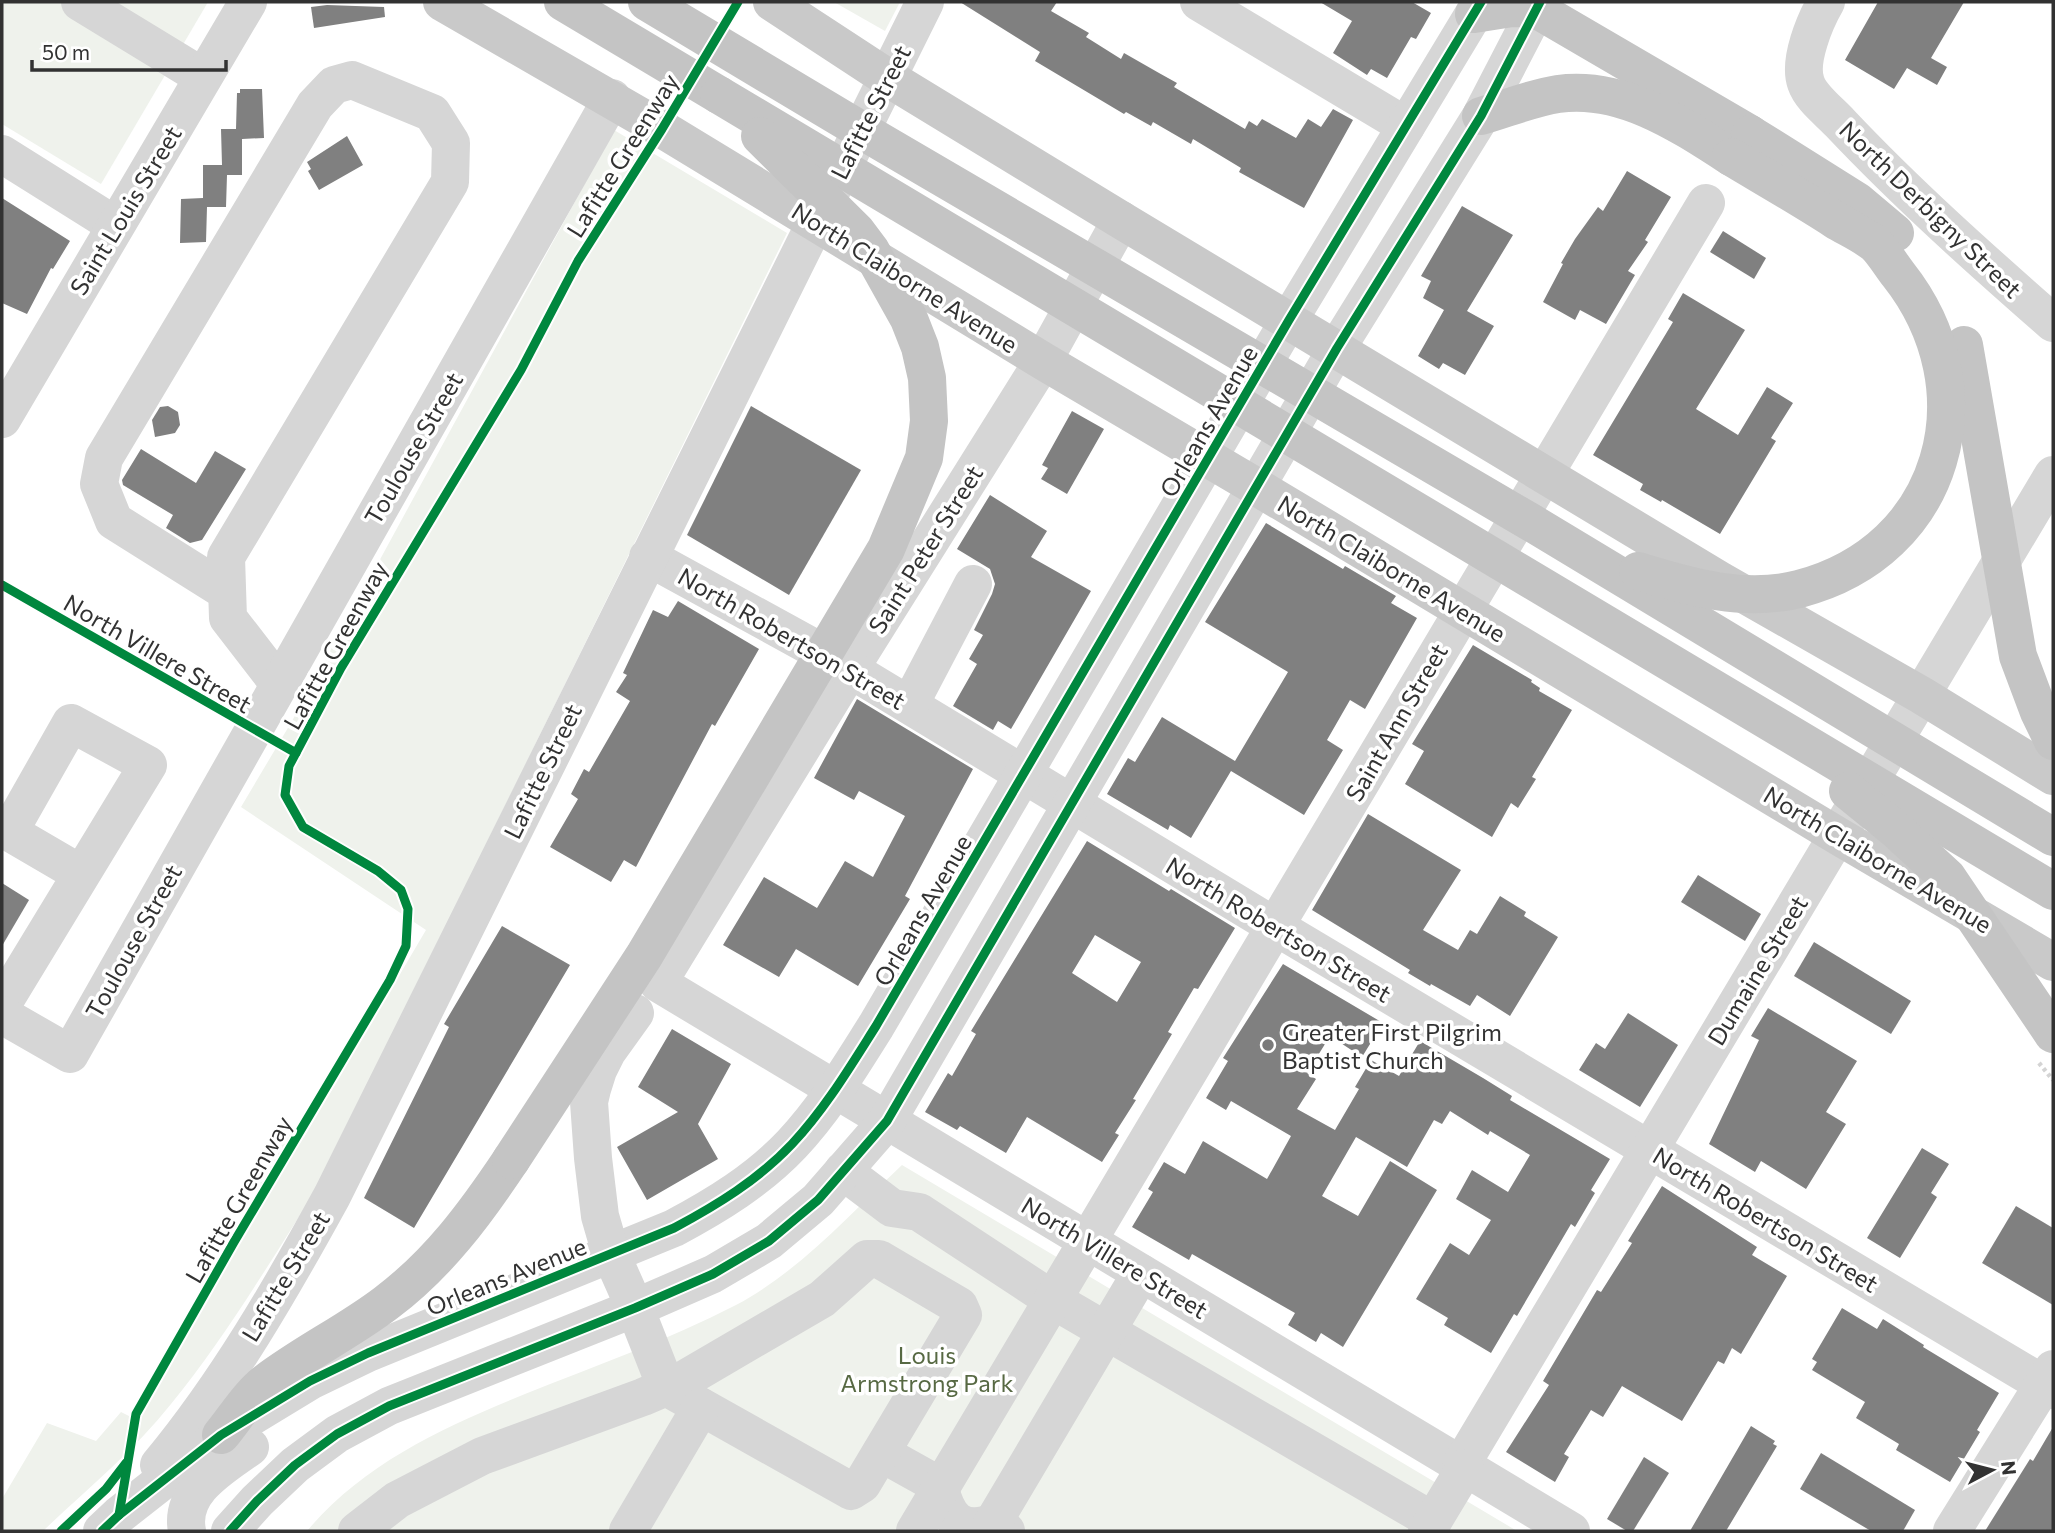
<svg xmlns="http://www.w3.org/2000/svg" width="2055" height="1533" font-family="Commissioner,sans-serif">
<rect width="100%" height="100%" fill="#fff"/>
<g fill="#eff2ec">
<path d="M 2,2 L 208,2 L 101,184 L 2,124 Z"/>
<path d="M 834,2 L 900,2 L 885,31 Z"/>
<path d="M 614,130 L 787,233 L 315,1192 C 269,1263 225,1338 171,1404 C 134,1451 86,1490 43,1531 L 2,1531 L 2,1499 L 47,1423 L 96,1441 L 121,1412 L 133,1418 L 267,1193 L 256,1186 L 289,1130 L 304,1137 L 426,930 L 241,807 L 292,721 Z"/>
<path d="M 902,1165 L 1517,1531 L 307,1531 C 364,1463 444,1427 525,1394 C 595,1366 668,1340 736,1305 C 800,1271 850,1214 902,1165 Z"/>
</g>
<g fill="#808080" fill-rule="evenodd">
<path d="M 960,2 L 1057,2 L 1051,11 L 1089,33 L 1086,37 L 1121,59 L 1124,53 L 1159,73 L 1177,83 L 1174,87 L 1245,129 L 1249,121 L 1257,126 L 1262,119 L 1296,138 L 1308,119 L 1321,127 L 1333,109 L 1353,120 L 1304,208 L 1239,172 L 1241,168 L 1193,139 L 1191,144 L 1153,122 L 1151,126 L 1126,112 L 1124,114 L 1035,61 L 1040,52 Z"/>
<path d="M 1320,2 L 1412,2 L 1431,13 L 1416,39 L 1411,37 L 1387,78 L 1371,69 L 1367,75 L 1333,53 L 1352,21 Z"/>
<path d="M 1878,2 L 1964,2 L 1931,58 L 1947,67 L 1937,85 L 1907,68 L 1894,89 L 1845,60 Z"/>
<path d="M 327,5 L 384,7 L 385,17 L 314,28 L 311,7 Z"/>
<path d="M 240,89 L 262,89 L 264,138 L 242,139 L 242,175 L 227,175 L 226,207 L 207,207 L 206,242 L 180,243 L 181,199 L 203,198 L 203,165 L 222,165 L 221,129 L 236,129 L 237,93 L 240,93 Z"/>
<path d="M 347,136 L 363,165 L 319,190 L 308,171 L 311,169 L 307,162 Z"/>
<path d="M 1627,171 L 1671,197 L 1645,240 L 1648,242 L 1628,271 L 1635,275 L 1606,324 L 1580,310 L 1575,320 L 1543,302 L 1563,264 L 1561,263 L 1575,239 L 1598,207 L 1603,211 Z"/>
<path d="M 2,198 L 70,241 L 53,269 L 51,268 L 27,314 L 2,303 Z"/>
<path d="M 1462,206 L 1513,235 L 1467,311 L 1494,326 L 1465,375 L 1443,363 L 1439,369 L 1418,356 L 1444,310 L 1423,298 L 1431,281 L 1421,276 Z"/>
<path d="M 1723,231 L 1766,258 L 1754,279 L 1710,252 Z"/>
<path d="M 1683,293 L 1745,330 L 1696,409 L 1738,435 L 1767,387 L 1793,403 L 1771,438 L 1776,441 L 1720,534 L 1662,500 L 1661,502 L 1640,490 L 1643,484 L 1593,455 L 1673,322 L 1668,319 Z"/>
<path d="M 168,406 L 178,412 L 180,425 L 175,433 L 155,437 L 152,420 L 160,407 Z"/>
<path d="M 751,406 L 861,470 L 789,595 L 687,535 Z"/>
<path d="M 1072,411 L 1104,429 L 1067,494 L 1041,479 L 1048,468 L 1042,465 Z"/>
<path d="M 141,449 L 196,483 L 215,451 L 246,469 L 202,540 L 190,543 L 166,528 L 173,515 L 123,485 L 122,480 Z"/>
<path d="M 990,495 L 1047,531 L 1031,557 L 1091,591 L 1011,729 L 998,721 L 993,730 L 953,706 L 977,664 L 969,659 L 983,635 L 974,630 L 992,594 L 995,584 L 990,569 L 957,549 Z"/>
<path d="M 1266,523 L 1343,569 L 1345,566 L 1396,596 L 1391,603 L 1417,618 L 1365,709 L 1350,700 L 1327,740 L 1343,750 L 1304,815 L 1231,771 L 1191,838 L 1170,825 L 1168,830 L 1107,794 L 1128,758 L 1135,762 L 1162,717 L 1235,761 L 1288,672 L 1205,622 Z"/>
<path d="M 678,601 L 759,649 L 715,726 L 712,724 L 636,867 L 624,860 L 611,882 L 550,847 L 578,799 L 571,794 L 584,769 L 589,772 L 630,701 L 616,692 L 627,675 L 623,673 L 653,610 L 668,617 Z"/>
<path d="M 1473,645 L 1532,680 L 1531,682 L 1540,688 L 1539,691 L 1572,710 L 1532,777 L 1536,779 L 1518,808 L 1511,803 L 1492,837 L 1405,784 L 1424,751 L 1412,744 Z"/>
<path d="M 857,699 L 973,769 L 905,896 L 910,899 L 858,986 L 796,949 L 779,977 L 723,945 L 764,877 L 817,908 L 845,861 L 873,877 L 905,816 L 859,791 L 854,800 L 814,778 Z"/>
<path d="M 1368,814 L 1461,870 L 1423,930 L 1458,950 L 1470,930 L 1477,934 L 1500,896 L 1526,912 L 1524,916 L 1558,937 L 1510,1016 L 1477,995 L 1470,1006 L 1431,984 L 1430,986 L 1408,973 L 1410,970 L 1312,910 Z"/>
<path d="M 1087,841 L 1169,891 L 1171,889 L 1235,928 L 1198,989 L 1194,988 L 1168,1032 L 1172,1034 L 1133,1099 L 1136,1100 L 1115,1133 L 1119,1135 L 1102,1162 L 1027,1117 L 1006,1153 L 960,1126 L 957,1130 L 925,1112 L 948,1073 L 952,1076 L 976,1034 L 971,1031 ZM 1095,935 L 1141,962 L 1117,1002 L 1072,973 Z"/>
<path d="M 1698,875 L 1761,914 L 1745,941 L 1681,902 Z"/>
<path d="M 2,883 L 29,900 L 2,946 Z"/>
<path d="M 502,926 L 570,965 L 414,1228 L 364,1198 L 449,1027 L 444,1024 Z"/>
<path d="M 1814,942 L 1911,1001 L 1891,1034 L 1794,976 Z"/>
<path d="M 1283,964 L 1383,1023 L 1362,1057 L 1330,1036 L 1307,1073 L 1316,1079 L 1297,1109 L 1335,1130 L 1359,1089 L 1355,1087 L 1371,1060 L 1399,1076 L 1420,1041 L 1483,1078 L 1512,1096 L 1510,1100 L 1610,1159 L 1591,1190 L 1595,1193 L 1575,1227 L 1571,1224 L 1517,1316 L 1514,1314 L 1491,1353 L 1444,1325 L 1448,1318 L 1416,1299 L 1450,1243 L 1469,1255 L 1491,1220 L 1456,1199 L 1472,1170 L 1508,1192 L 1530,1155 L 1490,1131 L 1488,1135 L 1450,1111 L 1442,1124 L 1434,1120 L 1407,1167 L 1356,1137 L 1322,1196 L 1358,1216 L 1390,1161 L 1437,1190 L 1343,1347 L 1321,1333 L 1316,1342 L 1288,1325 L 1295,1313 L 1192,1254 L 1189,1260 L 1132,1227 L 1153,1192 L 1148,1189 L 1164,1162 L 1185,1174 L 1203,1141 L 1267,1179 L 1291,1136 L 1231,1101 L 1226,1110 L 1206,1098 L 1228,1061 L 1223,1058 Z"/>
<path d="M 1768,1008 L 1857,1061 L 1826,1112 L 1846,1124 L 1806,1189 L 1761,1161 L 1755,1172 L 1709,1144 L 1759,1040 L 1751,1036 Z"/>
<path d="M 1628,1013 L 1678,1045 L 1640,1107 L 1579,1070 L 1596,1043 L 1605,1049 Z"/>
<path d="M 672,1029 L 731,1064 L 698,1124 L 718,1159 L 647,1200 L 617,1147 L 678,1112 L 638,1087 Z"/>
<path d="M 1922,1148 L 1949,1164 L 1931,1193 L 1937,1197 L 1900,1258 L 1867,1238 Z"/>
<path d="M 1662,1186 L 1757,1247 L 1752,1255 L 1787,1276 L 1741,1354 L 1732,1348 L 1724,1364 L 1718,1361 L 1682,1421 L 1622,1386 L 1603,1417 L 1591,1410 L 1564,1454 L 1569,1457 L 1555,1482 L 1506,1452 L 1549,1385 L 1543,1381 L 1597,1290 L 1601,1292 L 1632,1243 L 1628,1241 Z"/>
<path d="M 2016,1206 L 2053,1228 L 2053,1305 L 1982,1263 Z"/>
<path d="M 1842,1308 L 1877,1329 L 1883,1319 L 1924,1345 L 1923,1347 L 1999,1393 L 1977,1430 L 1980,1432 L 1950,1482 L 1896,1450 L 1899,1444 L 1856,1418 L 1865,1402 L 1812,1370 L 1817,1362 L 1812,1359 Z"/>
<path d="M 1751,1426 L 1775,1441 L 1773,1444 L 1777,1446 L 1726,1531 L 1690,1531 Z"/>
<path d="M 2053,1427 L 2053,1531 L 1985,1531 L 2030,1459 L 2033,1461 Z"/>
<path d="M 1821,1453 L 1915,1510 L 1903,1531 L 1871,1531 L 1800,1489 Z"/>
<path d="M 1644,1457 L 1669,1473 L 1633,1531 L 1627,1531 L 1607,1519 Z"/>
</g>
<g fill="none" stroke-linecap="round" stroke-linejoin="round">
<path stroke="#d4d4d4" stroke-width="4.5" stroke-dasharray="3.5 3.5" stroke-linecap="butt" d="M 2039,1063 L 2053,1080"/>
<g stroke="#d6d6d6" stroke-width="38">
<path d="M 80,2 L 203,77"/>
<path d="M 1199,2 L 1406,126"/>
<path d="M 1826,2 C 1815,21 1798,61 1806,83 C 1811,98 1829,111 1840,123 C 1907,194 1980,259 2053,323"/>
<path d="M 2,154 L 115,225"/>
<path d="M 1121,220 L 1043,361 L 850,669 L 658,983 L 1571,1531"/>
<path d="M 2,419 L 248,2"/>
<path d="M 648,557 L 823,653 L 1276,927 L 2053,1390"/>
<path d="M 227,592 L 114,521 L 99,484 L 104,458 L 315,105 L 334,85 L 352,80 L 432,113 L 451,143 L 450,182 L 226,557 L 228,618 L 279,684"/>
<path d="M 910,704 L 973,584"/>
<path d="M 2,1005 L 148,765 L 71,723 L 9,832 L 81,874"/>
<path d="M 2,1015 L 70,1054 L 612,98"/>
<path d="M 843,1171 L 892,1208 L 919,1212 L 1053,1300 L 1433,1521"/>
<path d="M 881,1453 L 942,1487"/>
<path d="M 159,1465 C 227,1383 281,1289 332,1196 L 925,2"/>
<path d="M 1461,1465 L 2053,475"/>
<path d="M 940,1489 C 948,1519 960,1533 993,1523 L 1006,1531"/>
<path d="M 102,1531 L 119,1515 L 221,1435 L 310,1381 L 368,1353 L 674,1228 C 717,1205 758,1180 792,1144 C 825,1109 850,1067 876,1026 L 1289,320 L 1481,2"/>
<path d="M 187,1531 C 179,1491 221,1468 250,1447"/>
<path d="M 230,1531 L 257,1501 L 295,1465 L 337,1434 L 389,1406 L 635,1308 L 713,1274 L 769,1241 L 818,1200 L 887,1121 L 1337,348 L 1481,116 L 1540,2"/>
<path d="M 357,1531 L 397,1500 L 482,1456 L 643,1397 L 685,1379 L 822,1299 L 867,1259 L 879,1259 L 959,1306 L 963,1315 L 862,1484 L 851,1491 L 666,1387 L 635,1308 L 611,1254 L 600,1216 L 593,1158 L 589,1102 L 592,1089 L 598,1070 L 607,1052 L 635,1013"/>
<path d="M 628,1531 L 701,1407"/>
<path d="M 915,1531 C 1179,1089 1440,645 1706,203"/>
<path d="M 988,1531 L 1141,1273"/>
<path d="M 1427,1531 L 1465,1468"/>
<path d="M 1952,1531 L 2053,1369"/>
</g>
<g stroke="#c9c9c9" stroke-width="38">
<path d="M 442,2 L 662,129 L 1043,361 L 1282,502 L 1838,836 L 2053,962"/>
<path d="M 772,2 L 888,78 L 1121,220 L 1721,581 L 1921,695 L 2053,776"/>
</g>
<g stroke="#c4c4c4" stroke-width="38">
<path d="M 563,2 L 719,95"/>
<path d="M 1474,14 L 1512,8 L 1536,9 L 1750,134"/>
<path d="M 1481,116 C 1506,109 1532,98 1558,94 C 1622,85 1680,124 1731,157"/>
<path d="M 221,1435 C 235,1418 249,1395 266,1382 C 304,1353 348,1332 386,1303 C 438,1264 475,1214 511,1160"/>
</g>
<g stroke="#c4c4c4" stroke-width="38">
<path d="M 647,2 L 871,136 L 1532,523 L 2053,837"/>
<path d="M 719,95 L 2053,891"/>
<path d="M 1750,134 L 1857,201 L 1895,233"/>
<path d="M 1964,345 L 2018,656 L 2039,712 L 2053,741"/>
<path d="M 1638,571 C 1689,587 1745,603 1799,589 C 1946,551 1990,390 1898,274 C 1891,265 1884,253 1876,245 C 1864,235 1848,228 1835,220 C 1801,198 1766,178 1731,157"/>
<path d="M 1848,791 L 1896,830 L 1947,877 L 2053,1034"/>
<path d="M 511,1160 L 644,956 L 886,549 L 924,458 L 929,421 L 927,378 L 920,347 L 909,319 L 871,251 L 856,231 L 760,136"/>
</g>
<g stroke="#fff" stroke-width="13">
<g id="cycleway">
<path d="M 2,585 L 296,753"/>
<path d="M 119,1515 L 136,1414 L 234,1242 L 390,980 L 406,946 L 408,909 L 401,890 L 378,871 L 303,827 L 285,795 L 289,766 L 341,668 L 521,370 L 578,261 L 662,129 L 738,2"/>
<path d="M 61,1531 L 106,1489 L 126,1463"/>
<path d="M 102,1531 L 119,1515 L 221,1435 L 310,1381 L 368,1353 L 674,1228 C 717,1205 758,1180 792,1144 C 825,1109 850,1067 876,1026 L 1289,320 L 1481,2"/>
<path d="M 230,1531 L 257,1501 L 295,1465 L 337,1434 L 389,1406 L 635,1308 L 713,1274 L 769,1241 L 818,1200 L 887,1121 L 1337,348 L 1481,116 L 1540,2"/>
</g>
</g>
<use href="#cycleway" stroke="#00873e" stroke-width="9"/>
</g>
<circle fill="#7a7a7a" stroke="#fff" stroke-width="2.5" cx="1268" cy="1045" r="7"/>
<g text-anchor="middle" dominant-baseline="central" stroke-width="7" stroke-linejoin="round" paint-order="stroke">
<g font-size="24" fill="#323232" stroke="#fff">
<text transform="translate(870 112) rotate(-63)">Lafitte Street</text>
<text transform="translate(622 155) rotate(-58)">Lafitte Greenway</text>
<text transform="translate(1931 209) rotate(44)">North Derbigny Street</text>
<text transform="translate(125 210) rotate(-59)">Saint Louis Street</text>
<text transform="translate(905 277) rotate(32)">North Claiborne Avenue</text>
<text transform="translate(1208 421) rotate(-60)">Orleans Avenue</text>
<text transform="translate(413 448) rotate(-60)">Toulouse Street</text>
<text transform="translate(925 549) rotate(-58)">Saint Peter Street</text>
<text transform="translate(1392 568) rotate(31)">North Claiborne Avenue</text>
<text transform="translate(792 638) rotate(30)">North Robertson Street</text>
<text transform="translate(335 645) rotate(-61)">Lafitte Greenway</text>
<text transform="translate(158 653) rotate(30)">North Villere Street</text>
<text transform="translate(1396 722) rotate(-60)">Saint Ann Street</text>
<text transform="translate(542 771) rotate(-64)">Lafitte Street</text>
<text transform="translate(1878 859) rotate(31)">North Claiborne Avenue</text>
<text transform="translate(922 910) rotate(-60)">Orleans Avenue</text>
<text transform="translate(1279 929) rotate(31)">North Robertson Street</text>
<text transform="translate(133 941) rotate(-61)">Toulouse Street</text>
<text transform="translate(1757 970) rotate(-59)">Dumaine Street</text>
<text transform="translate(238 1199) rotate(-60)">Lafitte Greenway</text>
<text transform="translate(1766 1219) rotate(31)">North Robertson Street</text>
<text transform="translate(1115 1257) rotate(31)">North Villere Street</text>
<text transform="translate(285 1276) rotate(-59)">Lafitte Street</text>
<text transform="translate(506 1276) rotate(-22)">Orleans Avenue</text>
</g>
<g font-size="24" fill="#323232" stroke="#fff" text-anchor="start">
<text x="1282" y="1031">Greater First Pilgrim<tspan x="1282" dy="28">Baptist Church</tspan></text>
</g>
<g font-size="24" fill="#576943" stroke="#fff">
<text x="927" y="1354">Louis<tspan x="927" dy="28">Armstrong Park</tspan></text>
</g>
</g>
<rect width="2055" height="1533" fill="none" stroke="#323232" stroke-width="7"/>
<g transform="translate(1992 1470) rotate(83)" stroke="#ffffff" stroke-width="5" paint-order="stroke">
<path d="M0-5L12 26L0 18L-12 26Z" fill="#323232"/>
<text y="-10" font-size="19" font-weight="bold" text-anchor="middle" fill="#323232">N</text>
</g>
<path d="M32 60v10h194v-10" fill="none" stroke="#323232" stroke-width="3.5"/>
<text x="42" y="60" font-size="21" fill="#323232" stroke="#ffffff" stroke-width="5" paint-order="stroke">50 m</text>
</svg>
